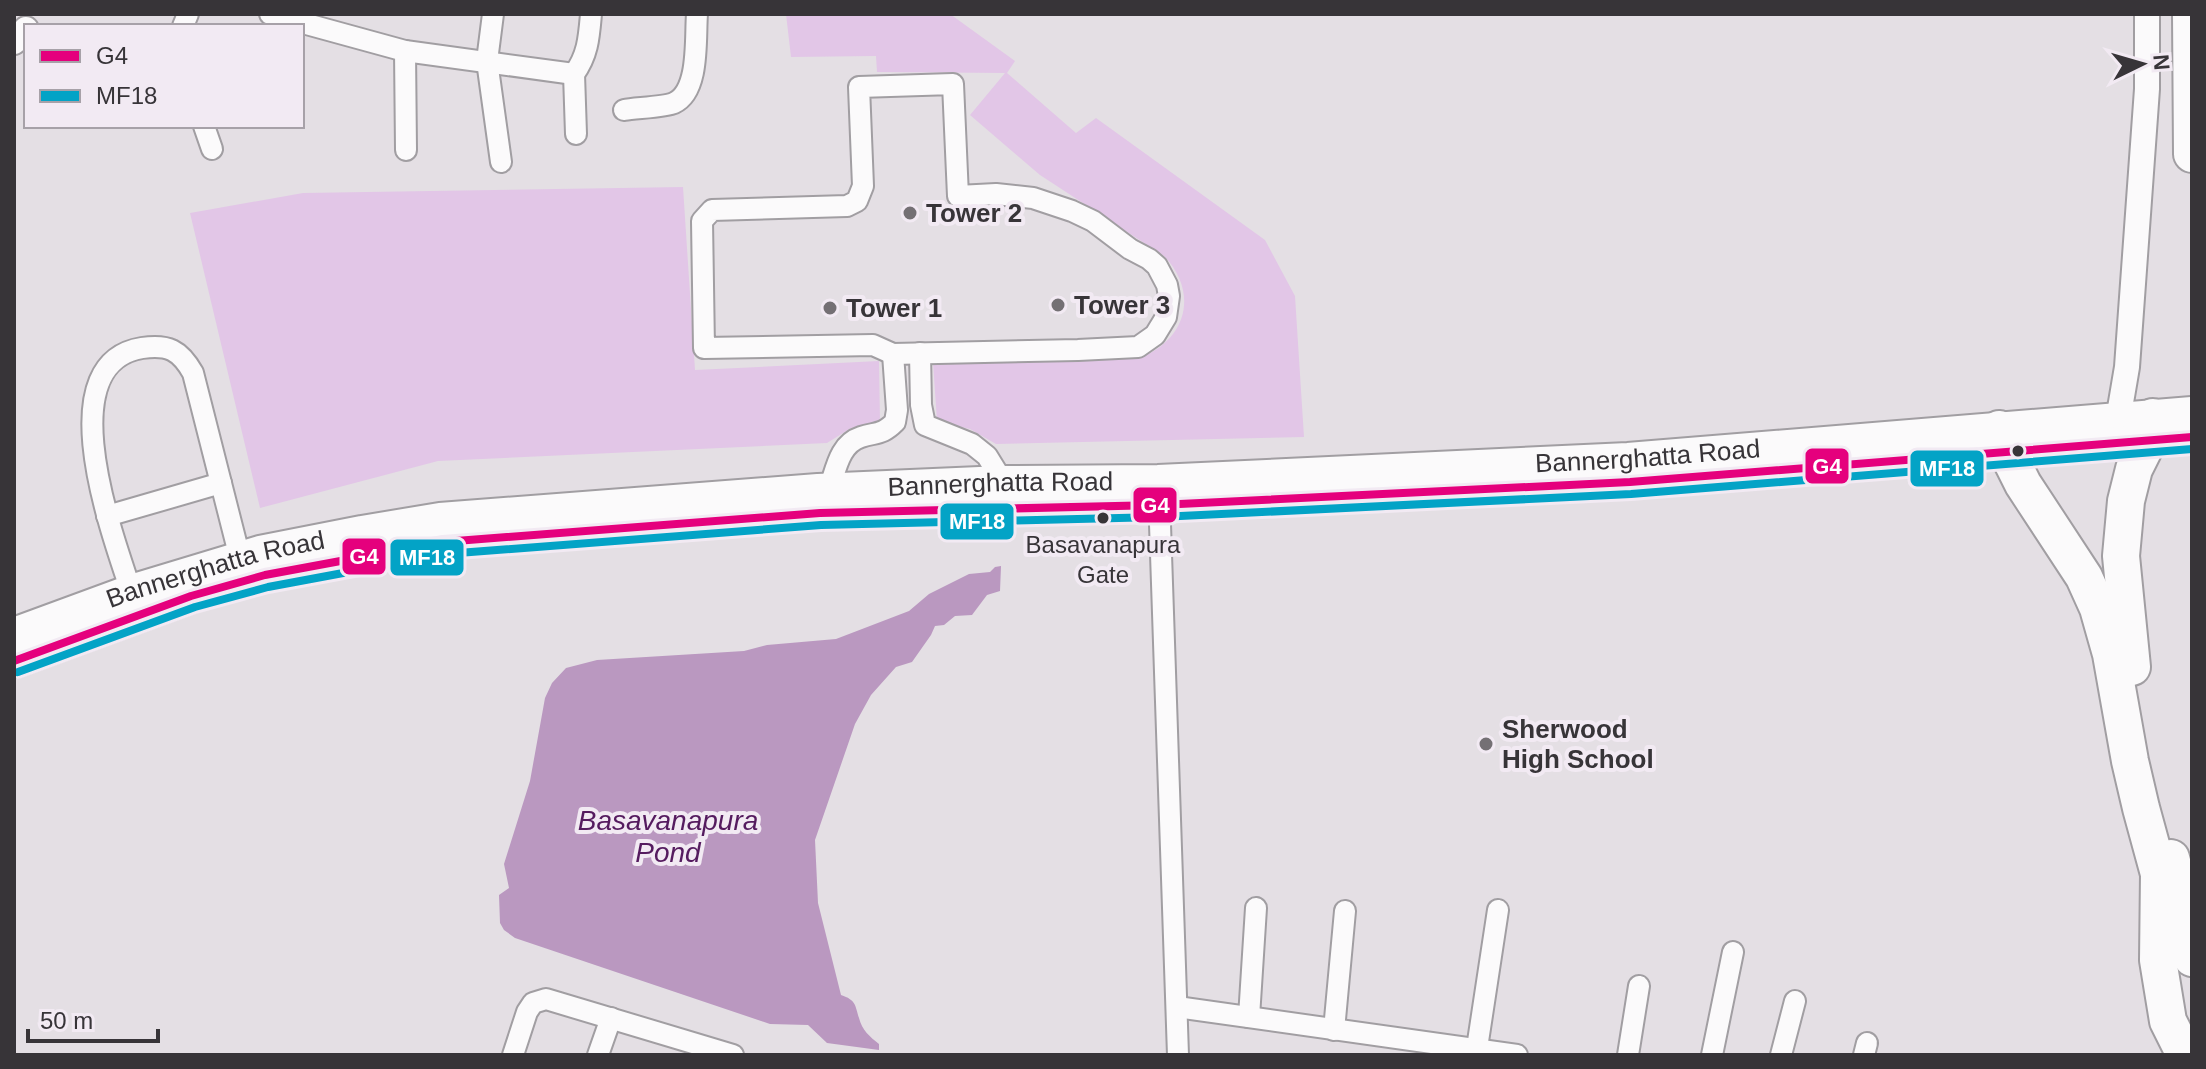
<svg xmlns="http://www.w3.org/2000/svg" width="2206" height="1069" font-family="Helvetica,sans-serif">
<rect width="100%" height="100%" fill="#e4dfe4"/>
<g fill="#e2c6e7">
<path d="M 786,14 L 950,14 L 1015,61 L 1007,73 L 1076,133 L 1096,118 L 1265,240 L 1295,296 L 1304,437 L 996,444 L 970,429 L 937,421 L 933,362 L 1142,357 C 1188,338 1198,291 1164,256 L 1040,175 L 970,115 L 1005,73 L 877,72 L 876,56 L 791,57 Z"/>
<path d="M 683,187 L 695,370 L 879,361 L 880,422 L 851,428 L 827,443 L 438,461 L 260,508 L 190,213 L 303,193 Z"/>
</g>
<path fill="#ba98c0" d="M 1001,566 L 1000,591 L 987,595 L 972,615 L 955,616 L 944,625 L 935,626 L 931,635 L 912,662 L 896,667 L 871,695 L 855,724 L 815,840 L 818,903 L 841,995 C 856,1000 855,1005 859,1018 C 862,1030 870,1037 879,1044 L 879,1050 L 827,1043 L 808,1025 L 770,1024 L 515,938 L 504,930 L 500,923 L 499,895 L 509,888 L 504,864 L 530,781 L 545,698 L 552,683 L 566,668 L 597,660 L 744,651 L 767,645 L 836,639 L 909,611 L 929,594 L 969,574 L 990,572 L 995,567 Z"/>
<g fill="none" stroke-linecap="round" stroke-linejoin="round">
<g stroke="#a19ea2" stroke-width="24">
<g id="minor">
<path d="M 270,14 L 405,51 L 574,74 C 588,55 589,37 591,14"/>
<path d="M 493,14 L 487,61 L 501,162"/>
<path d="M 183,26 L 188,14"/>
<path d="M 405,51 L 406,150"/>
<path d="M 574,74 L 576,134"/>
<path d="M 953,84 L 958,196 L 996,194 L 1033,198 L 1072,211 L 1093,221 L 1130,249 L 1149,259 L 1157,266 L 1167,285 L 1169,296 L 1166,317 L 1155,335 L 1138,347 L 1078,350 L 893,354 L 873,345 L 704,348 L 702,221 L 712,210 L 847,206 L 857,201 L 863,186 L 859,87 Z"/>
<path d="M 624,110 C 635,108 665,107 674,103 C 700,91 695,38 697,14"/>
<path d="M 204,126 L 212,149"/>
<path d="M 920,353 L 921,405 L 925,425 L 972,444 L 987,456 L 1003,482"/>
<path d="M 829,489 C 836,470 839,444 861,437 C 877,432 882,435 895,422 L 897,410 L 893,354"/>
<path d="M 1159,495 L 1178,1055"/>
<path d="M 107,516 L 221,483"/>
<path d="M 131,591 C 113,536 48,363 142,348 C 168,344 180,350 193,373 L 240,558"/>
<path d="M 1177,1007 L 1517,1055"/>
<path d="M 1249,1017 L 1256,908"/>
<path d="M 1334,1030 L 1345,911"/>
<path d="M 1477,1048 L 1498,910"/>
<path d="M 513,1055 L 527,1012 L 533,1003 L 546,999 L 733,1055"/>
<path d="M 598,1055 L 611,1018"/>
<path d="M 1628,1055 L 1639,986"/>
<path d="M 1712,1055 L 1733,952"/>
<path d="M 1781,1055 L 1795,1001"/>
<path d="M 1864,1055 L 1867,1043"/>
</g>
</g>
<g stroke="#a19ea2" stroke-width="28">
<g id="tertiary">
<path d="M 14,42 L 26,29"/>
<path d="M 2118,420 L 2127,367 L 2147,89 L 2147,14"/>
</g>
</g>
<g stroke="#a19ea2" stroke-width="36">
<g id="primary">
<path id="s1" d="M 14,634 L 131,591 L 260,552 L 362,532 L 440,519 L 818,490 L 1003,482 L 1158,481 L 1628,459 L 2192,413"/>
<path d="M 14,661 L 191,596 L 265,575 L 443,542 L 820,513 L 1159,505 L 1630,482 L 2192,437"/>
</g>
</g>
<g stroke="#a19ea2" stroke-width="40">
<g id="motorway">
<path d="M 2191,14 L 2192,154"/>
<path d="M 1999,429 L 2007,452 L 2023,484 L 2084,577 L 2098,608 L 2111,654 L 2130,761 L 2141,808 L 2159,874 L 2158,960 L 2168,1021 L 2185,1055"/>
<path d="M 2132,667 L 2121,556 L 2126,501 L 2134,469 L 2148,441 L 2153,417"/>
<path d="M 2171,858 L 2185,910 L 2192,925"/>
<path d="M 2185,910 L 2192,958"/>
</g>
</g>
<use href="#minor" stroke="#fbfafb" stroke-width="20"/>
<use href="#tertiary" stroke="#fbfafb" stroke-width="24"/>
<use href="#primary" stroke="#fbfafb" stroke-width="32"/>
<use href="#motorway" stroke="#fbfafb" stroke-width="36"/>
<g stroke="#f2eaf3" stroke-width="14">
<path id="bus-1" d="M 14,661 L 191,596 L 265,575 L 443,542 L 820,513 L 1159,505 L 1630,482 L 2192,437"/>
</g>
<g stroke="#f2eaf3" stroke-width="14">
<path id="bus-2" d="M 18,672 L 195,607 L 268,587 L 445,554 L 821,525 L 1160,517 L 1631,494 L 2192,449"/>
</g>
<use href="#bus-1" stroke="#e5007d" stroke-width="8"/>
<use href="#bus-2" stroke="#03a3c6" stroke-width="8"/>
</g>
<g fill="#747074" stroke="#f2eaf3" stroke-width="3">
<circle cx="910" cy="213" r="8"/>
<circle cx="1058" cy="305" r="8"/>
<circle cx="830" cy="308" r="8"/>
<circle cx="1486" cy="744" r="8"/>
</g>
<g fill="#373438" stroke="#f2eaf3" stroke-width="3">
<circle cx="2018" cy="451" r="7"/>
<circle cx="1103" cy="518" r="7"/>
</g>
<g text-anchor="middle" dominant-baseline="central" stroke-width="8" stroke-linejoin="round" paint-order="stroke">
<g font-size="24" fill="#373438" stroke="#f2eaf3">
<text x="1103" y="544">Basavanapura<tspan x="1103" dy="30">Gate</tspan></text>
</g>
<g font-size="26" font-weight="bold" fill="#373438" stroke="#f2eaf3" text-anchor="start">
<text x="926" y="213">Tower 2</text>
<text x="1074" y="305">Tower 3</text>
<text x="846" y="308">Tower 1</text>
<text x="1502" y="729">Sherwood<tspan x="1502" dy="30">High School</tspan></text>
</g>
<g font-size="26" fill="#373438" stroke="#f2eaf3">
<text stroke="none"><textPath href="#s1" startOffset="1652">Bannerghatta Road</textPath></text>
<text stroke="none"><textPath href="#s1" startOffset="1004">Bannerghatta Road</textPath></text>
<text stroke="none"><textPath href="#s1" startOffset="212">Bannerghatta Road</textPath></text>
</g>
<g font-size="28" font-style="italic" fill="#551b5f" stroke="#f2eaf3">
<text x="668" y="820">Basavanapura<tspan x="668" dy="32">Pond</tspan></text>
</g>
</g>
<g stroke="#f2eaf3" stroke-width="3">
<rect x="1804" y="447" width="46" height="38" rx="8" fill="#e5007d"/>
<rect x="1909" y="449" width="76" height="39" rx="8" fill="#03a3c6"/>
<rect x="1132" y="486" width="46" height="38" rx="8" fill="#e5007d"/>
<rect x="939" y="502" width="76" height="39" rx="8" fill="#03a3c6"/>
<rect x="341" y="537" width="46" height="39" rx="8" fill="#e5007d"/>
<rect x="389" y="538" width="76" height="39" rx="8" fill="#03a3c6"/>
</g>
<g font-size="22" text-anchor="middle" font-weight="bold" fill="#fff">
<text x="1827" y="474">G4</text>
<text x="1947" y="476">MF18</text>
<text x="1155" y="513">G4</text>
<text x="977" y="529">MF18</text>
<text x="364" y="564">G4</text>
<text x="427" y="565">MF18</text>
</g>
<rect width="2206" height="1069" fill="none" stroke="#373438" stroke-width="32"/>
<rect x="24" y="24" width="280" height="104" fill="#f2eaf3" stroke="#a7a1a8" stroke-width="2"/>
<rect x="40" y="50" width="40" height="12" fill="#e5007d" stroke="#a7a1a8" stroke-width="2"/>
<text x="96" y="64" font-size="24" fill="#373438">G4</text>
<rect x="40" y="90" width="40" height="12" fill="#03a3c6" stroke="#a7a1a8" stroke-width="2"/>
<text x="96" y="104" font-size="24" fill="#373438">MF18</text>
<g transform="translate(2142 64) rotate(85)" stroke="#f2eaf3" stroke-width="6" paint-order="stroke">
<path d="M0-6L14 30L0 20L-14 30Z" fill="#373438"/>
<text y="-12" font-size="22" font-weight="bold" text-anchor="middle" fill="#373438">N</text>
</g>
<path d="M28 1029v12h130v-12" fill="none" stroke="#373438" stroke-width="4"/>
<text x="40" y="1029" font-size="24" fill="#373438" stroke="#f2eaf3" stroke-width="6" paint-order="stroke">50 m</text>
</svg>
